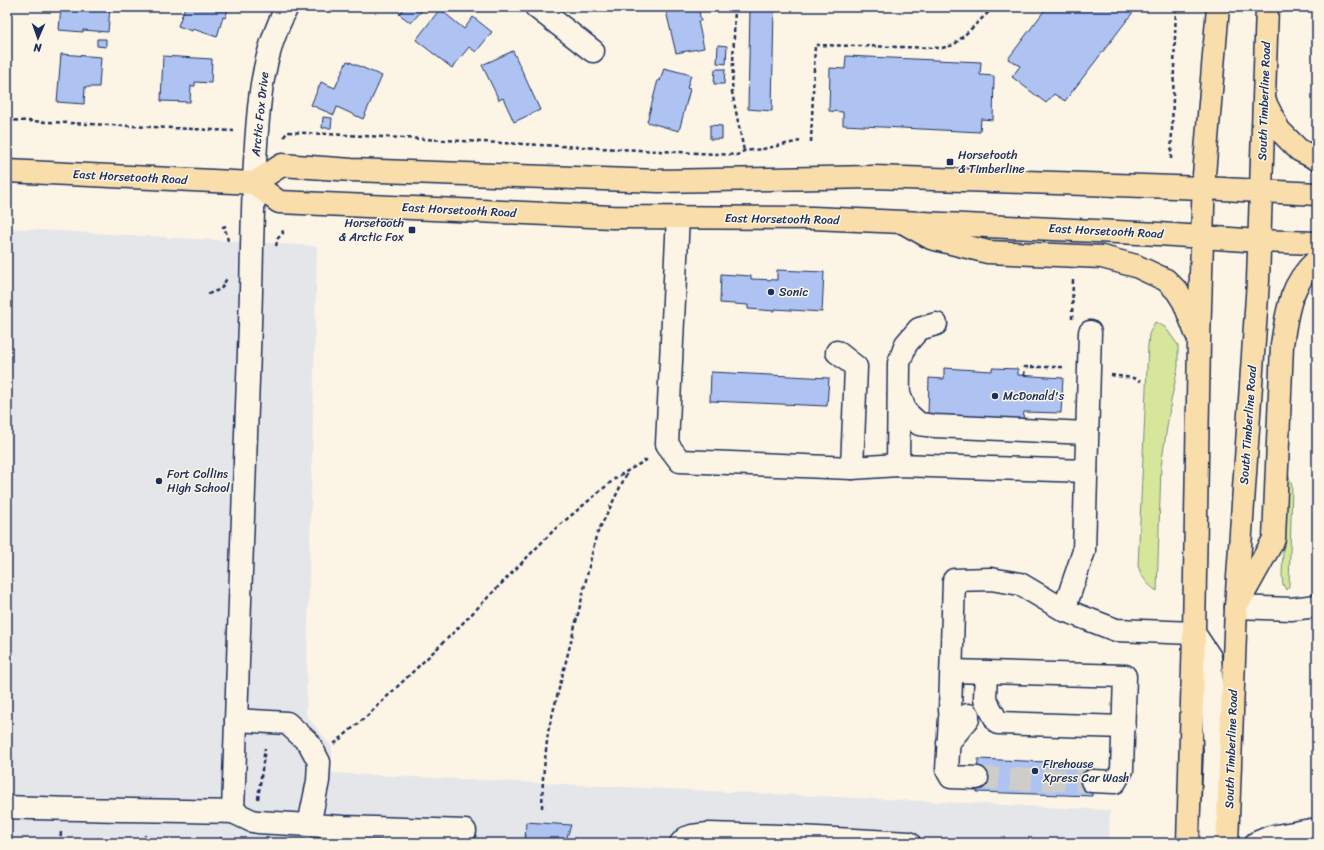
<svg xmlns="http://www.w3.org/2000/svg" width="1324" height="850" font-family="Sriracha,sans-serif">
<rect width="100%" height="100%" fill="#fcf5e5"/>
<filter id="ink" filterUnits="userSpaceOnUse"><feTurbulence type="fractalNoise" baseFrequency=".025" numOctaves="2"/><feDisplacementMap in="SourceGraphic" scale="8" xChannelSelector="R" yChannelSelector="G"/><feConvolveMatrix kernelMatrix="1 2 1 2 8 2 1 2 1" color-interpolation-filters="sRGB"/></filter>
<g filter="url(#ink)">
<path fill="#e5e6e9" d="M 7,228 L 317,246 L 306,715 L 332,747 L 332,773 L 1110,810 L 1109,843 L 7,843 Z"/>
<g fill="#d6e79b" stroke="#788b7c">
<path d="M 1155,322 L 1165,327 L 1178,345 L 1178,367 L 1171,401 L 1161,466 L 1157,591 C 1147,585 1142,577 1138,566 L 1148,345 L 1149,334 Z"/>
<path d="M 1286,468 L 1292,486 L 1289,586 L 1286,590 L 1283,584 L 1282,576 Z"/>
</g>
<g fill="#aec3f2" stroke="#1b2f5e">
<path d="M 61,7 L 110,7 L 108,32 L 83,30 L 83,32 L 59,30 Z"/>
<path d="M 185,7 L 229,7 L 225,18 L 223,17 L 217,37 L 193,29 L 192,31 L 178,26 Z"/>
<path d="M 405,7 L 425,7 L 411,23 L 399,14 Z"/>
<path d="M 665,7 L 698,7 L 701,21 L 698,21 L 704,48 L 676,53 Z"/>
<path d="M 750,7 L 774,7 L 772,111 L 748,109 Z"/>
<path d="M 1047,7 L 1137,7 L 1065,101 L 1054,94 L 1046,103 L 1012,77 L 1020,66 L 1008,59 Z"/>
<path d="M 440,9 L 464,29 L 473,17 L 492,32 L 476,52 L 469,47 L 452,68 L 416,40 Z"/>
<path d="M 97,39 L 106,39 L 106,47 L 97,46 Z"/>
<path d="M 718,45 L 727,46 L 726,64 L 717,63 Z"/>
<path d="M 513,51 L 540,110 L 514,122 L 503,98 L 499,100 L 482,65 Z"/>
<path d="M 61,54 L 101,57 L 99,87 L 85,87 L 84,104 L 57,102 Z"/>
<path d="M 163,56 L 212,59 L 211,83 L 195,82 L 195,86 L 191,86 L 190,102 L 161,101 Z"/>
<path d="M 846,56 L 981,62 L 980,75 L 994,76 L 993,120 L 981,119 L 980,132 L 843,125 L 843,112 L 829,111 L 830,68 L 845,69 Z"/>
<path d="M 347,61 L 382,76 L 363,119 L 337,107 L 334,115 L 311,105 L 321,82 L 335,88 Z"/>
<path d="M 664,68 L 691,75 L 687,88 L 690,89 L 679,131 L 647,122 L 658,80 L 660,81 Z"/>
<path d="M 715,69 L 725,69 L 724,84 L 714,84 Z"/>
<path d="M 323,117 L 332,118 L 331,128 L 322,128 Z"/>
<path d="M 710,125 L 722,126 L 722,139 L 710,139 Z"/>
<path d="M 777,270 L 824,272 L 822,312 L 775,309 L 775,311 L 748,309 L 748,305 L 720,303 L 721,274 L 751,276 L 751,279 L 777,280 Z"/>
<path d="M 944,368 L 992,371 L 992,368 L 1018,369 L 1018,375 L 1063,378 L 1061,413 L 1024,412 L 1023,419 L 928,415 L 929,378 L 944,379 Z"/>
<path d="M 711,372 L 829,378 L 827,406 L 710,401 Z"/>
<path d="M 978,759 L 1093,764 L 1092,796 L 977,792 Z"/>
<path d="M 526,822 L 571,825 L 565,843 L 525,843 Z"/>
</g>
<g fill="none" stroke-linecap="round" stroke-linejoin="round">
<path stroke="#cfcdca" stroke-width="22" stroke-dasharray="22 11" stroke-linecap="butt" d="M 977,778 L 1092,781"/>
<g stroke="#1b2f5e" stroke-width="25">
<g id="minor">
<path d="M 536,7 L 593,51"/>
<path d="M 678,217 L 667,444 L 680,461 L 852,468 L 898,465 L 1086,471"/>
<path d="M 1090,332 L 1084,551 L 1064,610 L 1116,630 L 1194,633 L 1210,657 L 1215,752 L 1211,843"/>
<path d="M 837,352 L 856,367 L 852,468"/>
<path d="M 899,394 L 906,412 L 919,424 L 935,426 L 1087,433"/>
<path d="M 898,465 L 899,363 L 906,344 L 919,329 L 936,324"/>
<path d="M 1236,607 L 1291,609 L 1317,606"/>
<path d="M 952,671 L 1125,676 L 1122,770 L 1115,782 L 1092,781"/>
<path d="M 986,672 L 985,699 L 998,723 L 1124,727"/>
<path d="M 950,711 L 954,580 L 991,579 L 1020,584 L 1064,610"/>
<path d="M 950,718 L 947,770 L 951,777 L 977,778"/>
<path d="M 236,720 L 287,723 L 309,743 L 319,762 L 318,781 L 309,825"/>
<path d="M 948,743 L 968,719 L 968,715"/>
<path d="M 7,807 C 82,810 158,810 233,812 C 238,649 244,487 250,324 C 252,270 252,215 255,161 C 258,108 261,55 287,7"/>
<path d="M 233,812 L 252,821 L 258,822 L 344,827 L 465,831"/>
<path d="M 681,843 L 686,838 L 692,836 L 708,834 L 781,836 L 909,843"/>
<path d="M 1256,843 L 1270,837 L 1317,829"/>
</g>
</g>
<g stroke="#1b2f5e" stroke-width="25">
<g id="major">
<path d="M 1265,102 L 1279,130 L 1299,150 L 1317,159"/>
<path d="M 7,171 L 254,183 L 279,202 L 612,217 L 813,218 L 902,222 L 1159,234 L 1259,241 L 1317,243"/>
<path d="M 254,183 L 282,165 L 352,170 L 659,181 L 874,177 L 1204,188 L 1317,194"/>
<path d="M 906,224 L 931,238 L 988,252 L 1102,257 L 1136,266 L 1166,280 L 1177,291 L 1184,302 L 1196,333"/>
<path d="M 1240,600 L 1274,539 L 1282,345 C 1287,311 1290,284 1317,260"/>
<path d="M 1188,843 L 1194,633 L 1199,341 L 1204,175 L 1218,7"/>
<path d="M 1227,843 L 1236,607 L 1258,281 L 1267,7"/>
</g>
</g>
<g stroke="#1b2f5e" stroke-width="2.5" stroke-dasharray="4 3" stroke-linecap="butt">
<path d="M 735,7 L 732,92 L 744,151"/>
<path d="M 7,120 L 234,131"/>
<path d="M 284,137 L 287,132 L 737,155 L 744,151 L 763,149 L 800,141"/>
<path d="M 811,142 L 815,45 L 942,48 L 954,45 L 994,7"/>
<path d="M 1171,159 L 1176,7"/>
<path d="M 226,226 L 223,227 L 226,232 L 228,241"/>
<path d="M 276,246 L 278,238 L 283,233 L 282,229"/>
<path d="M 208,294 L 221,289 L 227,278"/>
<path d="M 1072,319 L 1073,279"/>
<path d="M 1024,375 L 1025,367 L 1066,367"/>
<path d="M 1111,375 L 1133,378 L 1141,381"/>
<path d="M 334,744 L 367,716 L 453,633 L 555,529 L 617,477 L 648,459"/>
<path d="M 258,799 L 265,748"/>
<path d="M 542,808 L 543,778 L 548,732 L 581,602 L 596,536 L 628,471"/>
<path d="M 220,838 L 236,843"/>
<path d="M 60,843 L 61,832"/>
<path d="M 145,843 L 145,835"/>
</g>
<use href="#minor" stroke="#fcf5e5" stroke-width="22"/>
<use href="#major" stroke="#f9deab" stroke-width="22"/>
</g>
</g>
<g fill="#1b2f5e" stroke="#fcf5e5" stroke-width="1.5">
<rect x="946" y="158" width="8" height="8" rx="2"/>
<rect x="408" y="226" width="8" height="8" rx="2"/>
<circle cx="771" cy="292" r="4"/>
<circle cx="995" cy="396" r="4"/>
<circle cx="159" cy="481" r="4"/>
<circle cx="1035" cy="771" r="4"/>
</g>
<g text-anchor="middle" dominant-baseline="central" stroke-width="3" stroke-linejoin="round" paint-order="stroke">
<g font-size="12" fill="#1b2f5e" stroke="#fcf5e5">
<text transform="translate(1264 101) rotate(-88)">South Timberline Road</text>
<text transform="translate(260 114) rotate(-84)">Arctic Fox Drive</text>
<text transform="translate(130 177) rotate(3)">East Horsetooth Road</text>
<text transform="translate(459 210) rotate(3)">East Horsetooth Road</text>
<text transform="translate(782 219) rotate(1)">East Horsetooth Road</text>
<text transform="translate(1106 231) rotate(3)">East Horsetooth Road</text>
<text transform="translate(1248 425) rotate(-86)">South Timberline Road</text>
<text transform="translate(1231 749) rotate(-88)">South Timberline Road</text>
</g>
<g font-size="12" fill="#1b2f5e" stroke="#fcf5e5" text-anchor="start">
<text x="958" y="155">Horsetooth<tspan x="958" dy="14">&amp; Timberline</tspan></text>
<text x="404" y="223" text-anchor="end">Horsetooth<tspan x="404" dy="14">&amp; Arctic Fox</tspan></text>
<text x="779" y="292">Sonic</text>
<text x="1003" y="396">McDonald's</text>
<text x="167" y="474">Fort Collins<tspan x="167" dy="14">High School</tspan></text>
<text x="1043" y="764">Firehouse<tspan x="1043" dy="14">Xpress Car Wash</tspan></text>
</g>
</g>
<rect width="1324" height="850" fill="none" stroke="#fcf5e5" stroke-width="24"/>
<rect x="12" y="12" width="1300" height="826" fill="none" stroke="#1b2f5e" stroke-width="1.5" filter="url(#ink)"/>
<g transform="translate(38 38) rotate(182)" stroke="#fcf5e5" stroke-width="3" paint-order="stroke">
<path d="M0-3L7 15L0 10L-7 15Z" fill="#1b2f5e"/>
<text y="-6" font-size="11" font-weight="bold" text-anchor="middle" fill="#1b2f5e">N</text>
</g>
</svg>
